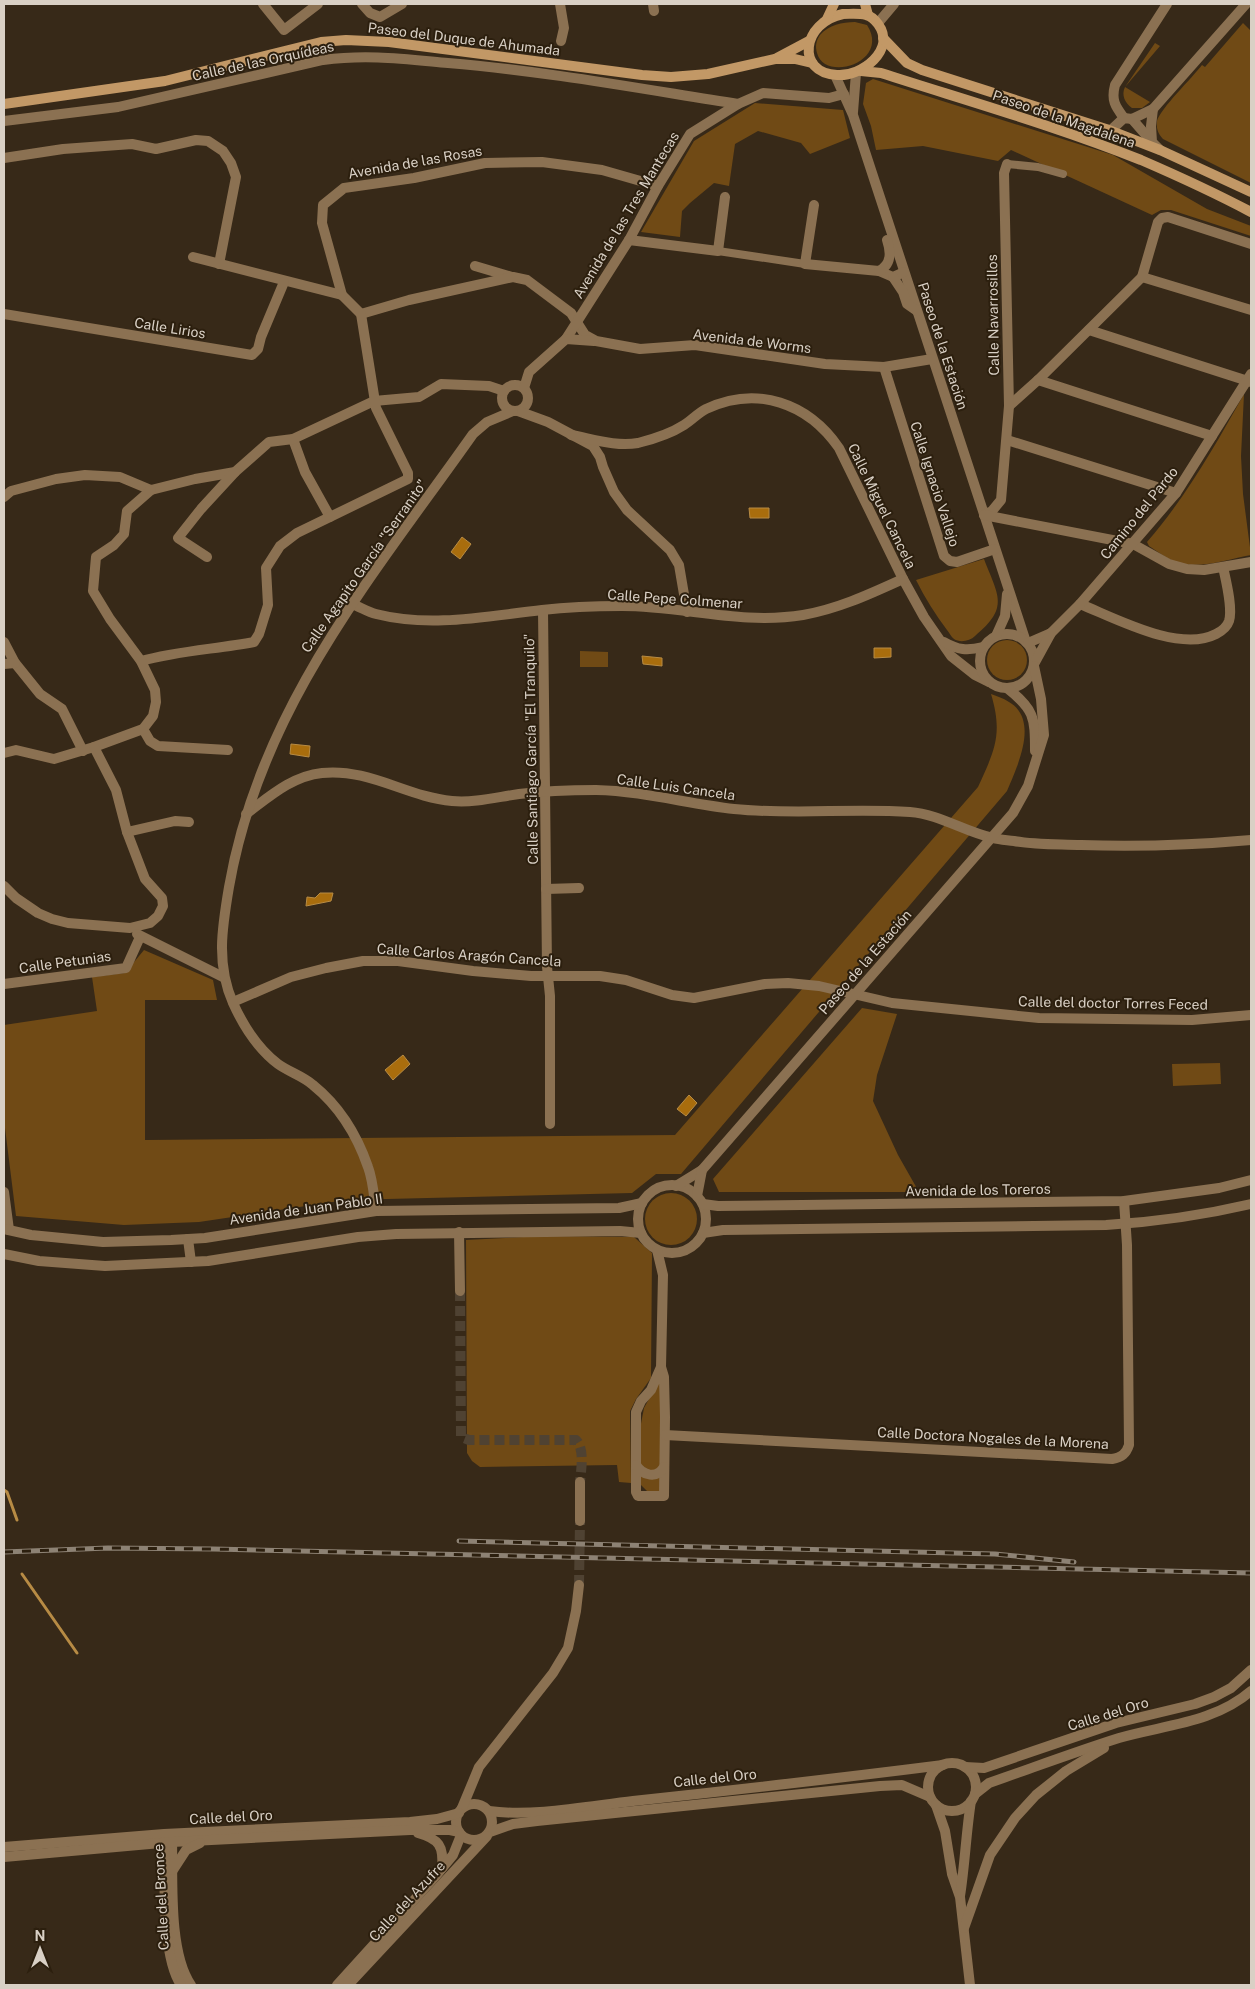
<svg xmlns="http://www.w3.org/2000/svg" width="1255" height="1989" font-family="'Public Sans',sans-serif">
<rect width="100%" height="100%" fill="#372918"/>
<g fill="#704a15">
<path d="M 855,22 L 867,25 C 891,62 825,83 817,53 C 815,46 816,41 820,35 C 829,25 842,22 855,22 Z"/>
<path d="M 1243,23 L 1251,31 L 1251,183 L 1163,139 C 1158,134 1156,128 1157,121 C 1160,109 1193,77 1202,65 L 1205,67 Z"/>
<path d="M 1155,43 L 1160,46 L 1125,87 L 1150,102 L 1142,108 L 1132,108 C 1125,103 1121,95 1125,87 Z"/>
<path d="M 873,79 L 1113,155 L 1207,209 L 1251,226 L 1251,236 L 1171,210 L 1161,210 L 1152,215 L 1011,150 L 998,161 L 923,146 L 876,150 L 871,126 L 863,104 L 866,83 Z"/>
<path d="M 755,103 L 843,110 L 850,138 L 810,154 L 801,143 L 758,131 L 735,144 L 729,186 L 714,183 L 690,203 L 682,211 L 680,237 L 641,232 L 694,141 Z"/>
<path d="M 1244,394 L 1241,456 L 1243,494 L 1251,555 C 1228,559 1200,570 1176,562 C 1167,559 1157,551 1149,546 L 1147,542 C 1186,497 1215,446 1244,394 Z"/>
<path d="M 984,559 C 998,596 1010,607 975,636 C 970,641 960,643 954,639 C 951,637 949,632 947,630 C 935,614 925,598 916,580 Z"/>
<circle cx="1007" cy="660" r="20"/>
<path d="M 580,651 L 608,652 L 608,667 L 580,667 Z"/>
<path d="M 991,694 C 996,696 1003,698 1009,702 C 1040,720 1017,767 1007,791 L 681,1174 L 656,1174 L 632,1193 L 346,1200 L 199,1222 L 124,1225 L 16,1216 L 4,1120 L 4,1025 L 97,1011 L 92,977 L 125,973 L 144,950 L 213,980 L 217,1000 L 145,1000 L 145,1140 L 675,1135 L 978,787 C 995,750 1003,734 991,694 Z"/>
<path d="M 862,1008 L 897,1014 L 877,1075 L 873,1101 L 898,1155 L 919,1192 L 719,1192 L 713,1179 Z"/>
<path d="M 1220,1063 L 1221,1084 L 1173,1086 L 1172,1064 Z"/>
<circle cx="671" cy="1219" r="26"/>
<path d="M 544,1236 L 634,1237 L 652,1253 L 651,1378 L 636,1399 L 630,1411 L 631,1483 L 619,1482 L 617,1465 L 480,1467 L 472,1461 L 467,1453 L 466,1240 Z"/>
<path d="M 660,1379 L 660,1491 L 647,1491 L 640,1484 L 639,1434 L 644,1408 Z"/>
</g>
<g fill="#a96d0d" stroke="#b78b44">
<path d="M 749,508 L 769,508 L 769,518 L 750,518 Z"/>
<path d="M 462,537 L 471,544 L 460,559 L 451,552 Z"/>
<path d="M 874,648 L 891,648 L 891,657 L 874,658 Z"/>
<path d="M 642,656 L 662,658 L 662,666 L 643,664 Z"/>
<path d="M 291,744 L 310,746 L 309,757 L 290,754 Z"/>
<path d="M 320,893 L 333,893 L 331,901 L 306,906 L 307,897 L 315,898 Z"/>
<path d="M 403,1055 L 410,1064 L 393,1080 L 385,1070 Z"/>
<path d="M 689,1095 L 697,1103 L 686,1116 L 677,1109 Z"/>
</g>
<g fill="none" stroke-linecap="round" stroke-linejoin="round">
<g stroke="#b78b44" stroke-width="3">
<path d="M 4,1490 L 7,1492 L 17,1520"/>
<path d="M 22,1574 L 77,1653"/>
</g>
<g stroke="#4f4232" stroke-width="10" stroke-dasharray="10 5" stroke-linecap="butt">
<path d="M 460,1291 L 461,1437 L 469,1440 L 576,1440 C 585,1449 581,1470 580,1482"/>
<path d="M 579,1585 L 580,1521"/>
</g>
<g stroke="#8b7152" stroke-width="8">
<path d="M 1007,164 L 1038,167 L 1063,174"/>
<path d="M 718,251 L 805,264"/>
</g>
<g stroke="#8b7152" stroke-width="10">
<path d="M 263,4 L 284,30 L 318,4"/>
<path d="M 362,4 L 370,13 L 380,17 L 402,4"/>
<path d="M 560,4 L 564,28 L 561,41"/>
<path d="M 653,4 L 654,11"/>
<path d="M 878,23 L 894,4"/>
<path d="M 835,75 L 853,115 L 1026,642"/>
<path d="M 1153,109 L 1151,126 L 1152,142 L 1160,150"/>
<path d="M 853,112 L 856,73"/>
<path d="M 1124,118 C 1115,106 1111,100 1115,85 L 1167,4"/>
<path d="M 1132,119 L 1152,142"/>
<path d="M 4,121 L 118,107 L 323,60 C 367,54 404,59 448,63 C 545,71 642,89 738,104"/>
<path d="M 1110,131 L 1124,118 L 1132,119 L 1153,109 L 1246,4"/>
<path d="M 4,158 L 63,149 L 132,144 L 156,149 L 196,140 L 208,141 L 223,151 L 231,163 L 236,177 L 219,264"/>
<path d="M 814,205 L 805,264 L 879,271 L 893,277 L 904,272"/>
<path d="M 629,240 L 718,251 L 725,197"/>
<path d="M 193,257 L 342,295"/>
<path d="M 475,266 L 512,277"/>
<path d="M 879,271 C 892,264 891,252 887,240"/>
<path d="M 893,277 L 903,292 L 907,304 L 917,311"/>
<path d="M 1142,277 L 1251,310"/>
<path d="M 4,314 L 252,355 L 258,349 L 261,337 L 284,282"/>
<path d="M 361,314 L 409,300 L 513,277 L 527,280 L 571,313 L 585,335 L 596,341 L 640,349 L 695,345 L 825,364 L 884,367 L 932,359"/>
<path d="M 1089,330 L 1251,382"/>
<path d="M 566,339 L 629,240 L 658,186 L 690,134 L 738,104 L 763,93 L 829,98 L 844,94"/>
<path d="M 884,367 L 944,556 L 950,561 L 957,562 L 995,549"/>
<path d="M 1038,380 L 1212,436"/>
<circle cx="515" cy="398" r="13"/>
<path d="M 524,388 L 529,372 L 566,339 L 594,341"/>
<path d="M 1009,406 L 1038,380 L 1142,277 L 1158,222 L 1162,218 L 1168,217 L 1251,244"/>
<path d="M 518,411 L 548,422 L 593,446 L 600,457 L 603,467 L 614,492 L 627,510 L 670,550 L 679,565 L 687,612"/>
<path d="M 571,435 C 593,439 616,447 638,443 C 654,439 670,434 684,425 C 692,420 698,413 706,409 C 757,385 808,403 839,448 L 903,579 L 924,617 L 951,656 L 975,675 L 989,682"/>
<path d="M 293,439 L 305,472 L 330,517"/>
<path d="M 1007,440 L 1176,493"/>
<path d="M 4,497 L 11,491 L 56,479 L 85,475 L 120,477 L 151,490 L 195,479 L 235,472 L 269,442 L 293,439 L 374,401 L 419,397 L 441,384 L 489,386 L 504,391"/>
<path d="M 984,515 L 992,511 L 1001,500 L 1009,406 L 1004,173 L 1007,164"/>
<path d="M 984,515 L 1133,544 L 1169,564 L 1187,569 L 1204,570 L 1251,562"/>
<path d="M 207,557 L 178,538 L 201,509 L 235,472"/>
<path d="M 352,604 C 360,607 368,612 376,614 C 431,628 487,616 542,610 C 568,607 596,606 622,606 C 683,606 742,625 803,615 C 838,609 870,594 903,579"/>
<path d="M 1080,604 C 1115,618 1179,653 1216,634 C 1222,631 1227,627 1229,621 C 1233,608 1226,581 1223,567"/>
<path d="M 543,610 L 547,967 L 550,996 L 550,1124"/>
<circle cx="1007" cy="661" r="27"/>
<path d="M 996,636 L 1005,616 L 1007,594"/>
<path d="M 4,642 L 15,663 L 40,694 L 62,709 L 83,751"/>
<path d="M 944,642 C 958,650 967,651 983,647"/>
<path d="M 1028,643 L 1051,633"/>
<path d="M 141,661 C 177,651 217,649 254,642 L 259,634 L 268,605 L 266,568 L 280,546 L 297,533 L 408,479 L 408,473 L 376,408 L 361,314 L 342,295 L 322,223 L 323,205 L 344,188 L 414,178 L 485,163 L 542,162 L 602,170 L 658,186"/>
<path d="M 4,664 L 15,663"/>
<path d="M 1034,664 L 1051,633 L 1080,604 L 1176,493 L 1251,374"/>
<path d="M 1007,688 C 1034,709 1035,717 1035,751"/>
<path d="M 143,729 L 150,741 L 158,746 L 228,750"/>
<path d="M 4,753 L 16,750 L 54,759 L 94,747 L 143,729 L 153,716 L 156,702 L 155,690 L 141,661 L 110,619 L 93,591 L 96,557 L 114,545 L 124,534 L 127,511 L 151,490"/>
<path d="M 246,814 C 269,797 292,776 322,773 C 369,768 407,797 452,801 C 475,803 497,797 519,794 C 544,791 570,790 596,790 C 643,791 688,804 734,809 C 793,815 851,808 910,812 C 939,814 965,832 993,838 C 1000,840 1007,840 1014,841 C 1036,845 1059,844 1081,845 C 1138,847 1194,845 1251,840"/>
<path d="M 127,832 L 175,821 L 189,822"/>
<path d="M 4,886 L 16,898 L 38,913 L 52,919 L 68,923 L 130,928 L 150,923 L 158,916 L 163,906 L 162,898 L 145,879 L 127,832 L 116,790 L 94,747"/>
<path d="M 546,889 L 579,888"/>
<path d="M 137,934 L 223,977"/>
<path d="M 4,984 L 126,968 L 140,937"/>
<path d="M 233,1002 L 291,977 L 326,968 L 363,961 L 398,961 L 473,971 L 531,976 L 600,976 L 626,980 L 672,995 L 694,998 L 765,984 L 788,983 L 819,986 L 892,1003 L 1039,1018 L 1192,1020 L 1251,1015"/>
<circle cx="672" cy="1219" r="34"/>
<path d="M 676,1186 L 702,1170 L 1013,813 L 1028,786 L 1044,735 L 1041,699 L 1034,666"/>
<path d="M 4,1192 L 9,1230"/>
<path d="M 697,1196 L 702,1170"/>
<path d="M 703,1204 L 718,1206 L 1124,1201 L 1219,1188 L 1251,1180"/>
<path d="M 376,1211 C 374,1197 373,1180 368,1167 C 357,1135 339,1106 313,1085 C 303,1076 289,1072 278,1064 C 258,1049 243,1025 233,1003 C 216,964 222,928 229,887 C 260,708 372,577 473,434 L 487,422 L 513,411"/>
<path d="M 4,1229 L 31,1235 L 103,1242 L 171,1240 L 205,1238 L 376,1211 L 619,1208 L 642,1203"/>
<path d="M 459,1232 L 460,1291"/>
<path d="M 703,1233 L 723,1230 L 1106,1225 C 1155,1222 1204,1215 1251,1204"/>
<path d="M 188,1239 L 191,1262"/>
<path d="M 657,1250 L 663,1275 L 661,1367 L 664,1377 L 665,1417 L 664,1496 L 638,1496 L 636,1492 L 636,1412 L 641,1401 L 651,1390 L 661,1367"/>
<path d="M 4,1254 L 39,1261 L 105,1266 L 208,1261 L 358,1237 L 396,1234 L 620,1231 L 641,1233"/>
<path d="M 665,1435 L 1112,1459 C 1122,1457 1126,1454 1129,1445 L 1127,1245 L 1124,1201"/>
<path d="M 636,1465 C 643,1476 657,1479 664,1467"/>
<path d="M 580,1521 L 580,1482"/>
<circle cx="952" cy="1787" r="24"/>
<path d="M 965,1767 L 984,1768 L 1116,1723 L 1195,1704 L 1214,1697 L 1231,1688 L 1251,1670"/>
<path d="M 975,1794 L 989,1783 L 1006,1777 C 1043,1764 1081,1750 1119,1738 C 1164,1725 1214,1723 1251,1691"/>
<circle cx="474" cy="1822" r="18"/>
<path d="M 936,1805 L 945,1831 L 952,1874 L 960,1897 L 970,1985"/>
<path d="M 462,1808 L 479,1767 L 553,1673 L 568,1648 L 576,1611 L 579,1585"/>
<path d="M 489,1811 C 533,1817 589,1806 633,1801 C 736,1790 840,1778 943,1765"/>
<path d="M 490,1832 L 513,1824 L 537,1821 L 880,1786 L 902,1785 L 930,1797"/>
<path d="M 418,1833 C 439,1839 444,1846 442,1868"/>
<path d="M 172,1837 C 173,1878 168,1952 191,1985"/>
<path d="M 164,1838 C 165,1875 161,1956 181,1985"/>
<path d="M 4,1847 L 164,1834 L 410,1822 L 437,1819 L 459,1813"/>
<path d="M 4,1857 L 172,1842 L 410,1830 L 450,1830 L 459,1832"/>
<path d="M 173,1870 L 186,1850 L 200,1843"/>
<path d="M 960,1896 C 965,1864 966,1833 971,1801"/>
<path d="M 964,1928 L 990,1855 L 1015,1818 L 1036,1795 L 1066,1771 L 1104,1748"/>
<path d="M 337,1985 L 434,1878 L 453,1855 L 461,1835"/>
<path d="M 348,1985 L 487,1836"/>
</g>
<g stroke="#c29866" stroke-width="10">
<path d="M 865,4 L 868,15"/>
<path d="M 843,14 C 851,14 859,13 866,15 C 871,16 875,20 878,24 C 897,50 861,77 837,75 C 795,73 802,22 843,14 Z"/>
<path d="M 827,19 L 834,4"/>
<path d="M 883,38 L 907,63 L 922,70 L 1106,129 L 1160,150 L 1251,192"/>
<path d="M 777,58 L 809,41"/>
<path d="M 861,71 L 881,73 C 968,101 1056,126 1141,160 C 1178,176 1215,193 1251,212"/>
<path d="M 4,104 L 165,81 L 321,42 L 346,40 L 389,42 L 642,75 L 671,77 L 708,74 L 775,59 L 795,59 L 812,63"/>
</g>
<g stroke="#8d8274" stroke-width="5">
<g id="rail">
<path d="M 459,1541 L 995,1554 L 1074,1562"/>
<path d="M 4,1552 L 108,1548 L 213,1549 L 1251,1573"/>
</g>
</g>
<use href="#rail" stroke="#2c1f0e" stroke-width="3" stroke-dasharray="9" stroke-linecap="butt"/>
</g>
<g text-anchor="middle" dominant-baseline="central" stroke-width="4" stroke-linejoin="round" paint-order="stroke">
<g font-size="14" fill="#d9d0c5" stroke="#2c1f0e">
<text transform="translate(464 39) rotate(7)">Paseo del Duque de Ahumada</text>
<text transform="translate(263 61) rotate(-12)">Calle de las Orquídeas</text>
<text transform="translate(1064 119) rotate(19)">Paseo de la Magdalena</text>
<text transform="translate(415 162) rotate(-10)">Avenida de las Rosas</text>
<text transform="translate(626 215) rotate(-59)">Avenida de las Tres Mantecas</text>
<text transform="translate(993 315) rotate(-91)">Calle Navarrosillos</text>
<text transform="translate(170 328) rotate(9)">Calle Lirios</text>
<text transform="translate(752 341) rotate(7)">Avenida de Worms</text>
<text transform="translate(943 346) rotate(72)">Paseo de la Estación</text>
<text transform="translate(935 484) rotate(72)">Calle Ignacio Vallejo</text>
<text transform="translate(882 506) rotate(64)">Calle Miguel Cancela</text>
<text transform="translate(1139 513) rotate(-51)">Camino del Pardo</text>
<text transform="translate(364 566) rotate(-55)">Calle Agapito García "Serranito"</text>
<text transform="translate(675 599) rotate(4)">Calle Pepe Colmenar</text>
<text transform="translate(531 749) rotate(-91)">Calle Santiago García "El Tranquilo"</text>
<text transform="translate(676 787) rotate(8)">Calle Luis Cancela</text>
<text transform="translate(469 955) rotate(4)">Calle Carlos Aragón Cancela</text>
<text transform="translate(65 962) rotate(-8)">Calle Petunias</text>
<text transform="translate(865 962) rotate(-49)">Paseo de la Estación</text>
<text transform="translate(1113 1003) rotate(1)">Calle del doctor Torres Feced</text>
<text transform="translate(978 1190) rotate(-1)">Avenida de los Toreros</text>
<text transform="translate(306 1209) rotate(-8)">Avenida de Juan Pablo II</text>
<text transform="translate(993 1438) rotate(3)">Calle Doctora Nogales de la Morena</text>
<text transform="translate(1108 1714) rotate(-17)">Calle del Oro</text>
<text transform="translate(715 1778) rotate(-6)">Calle del Oro</text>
<text transform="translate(231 1817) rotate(-3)">Calle del Oro</text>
<text transform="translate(161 1897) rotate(-93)">Calle del Bronce</text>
<text transform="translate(407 1901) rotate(-47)">Calle del Azufre</text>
</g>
</g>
<rect width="1255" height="1989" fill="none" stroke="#d9d0c5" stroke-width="10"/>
<g transform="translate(40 1949)" stroke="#2c1f0e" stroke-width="4" paint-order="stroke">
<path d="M0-4L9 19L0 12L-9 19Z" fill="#d9d0c5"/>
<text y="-8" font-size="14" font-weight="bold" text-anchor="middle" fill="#d9d0c5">N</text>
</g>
</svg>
